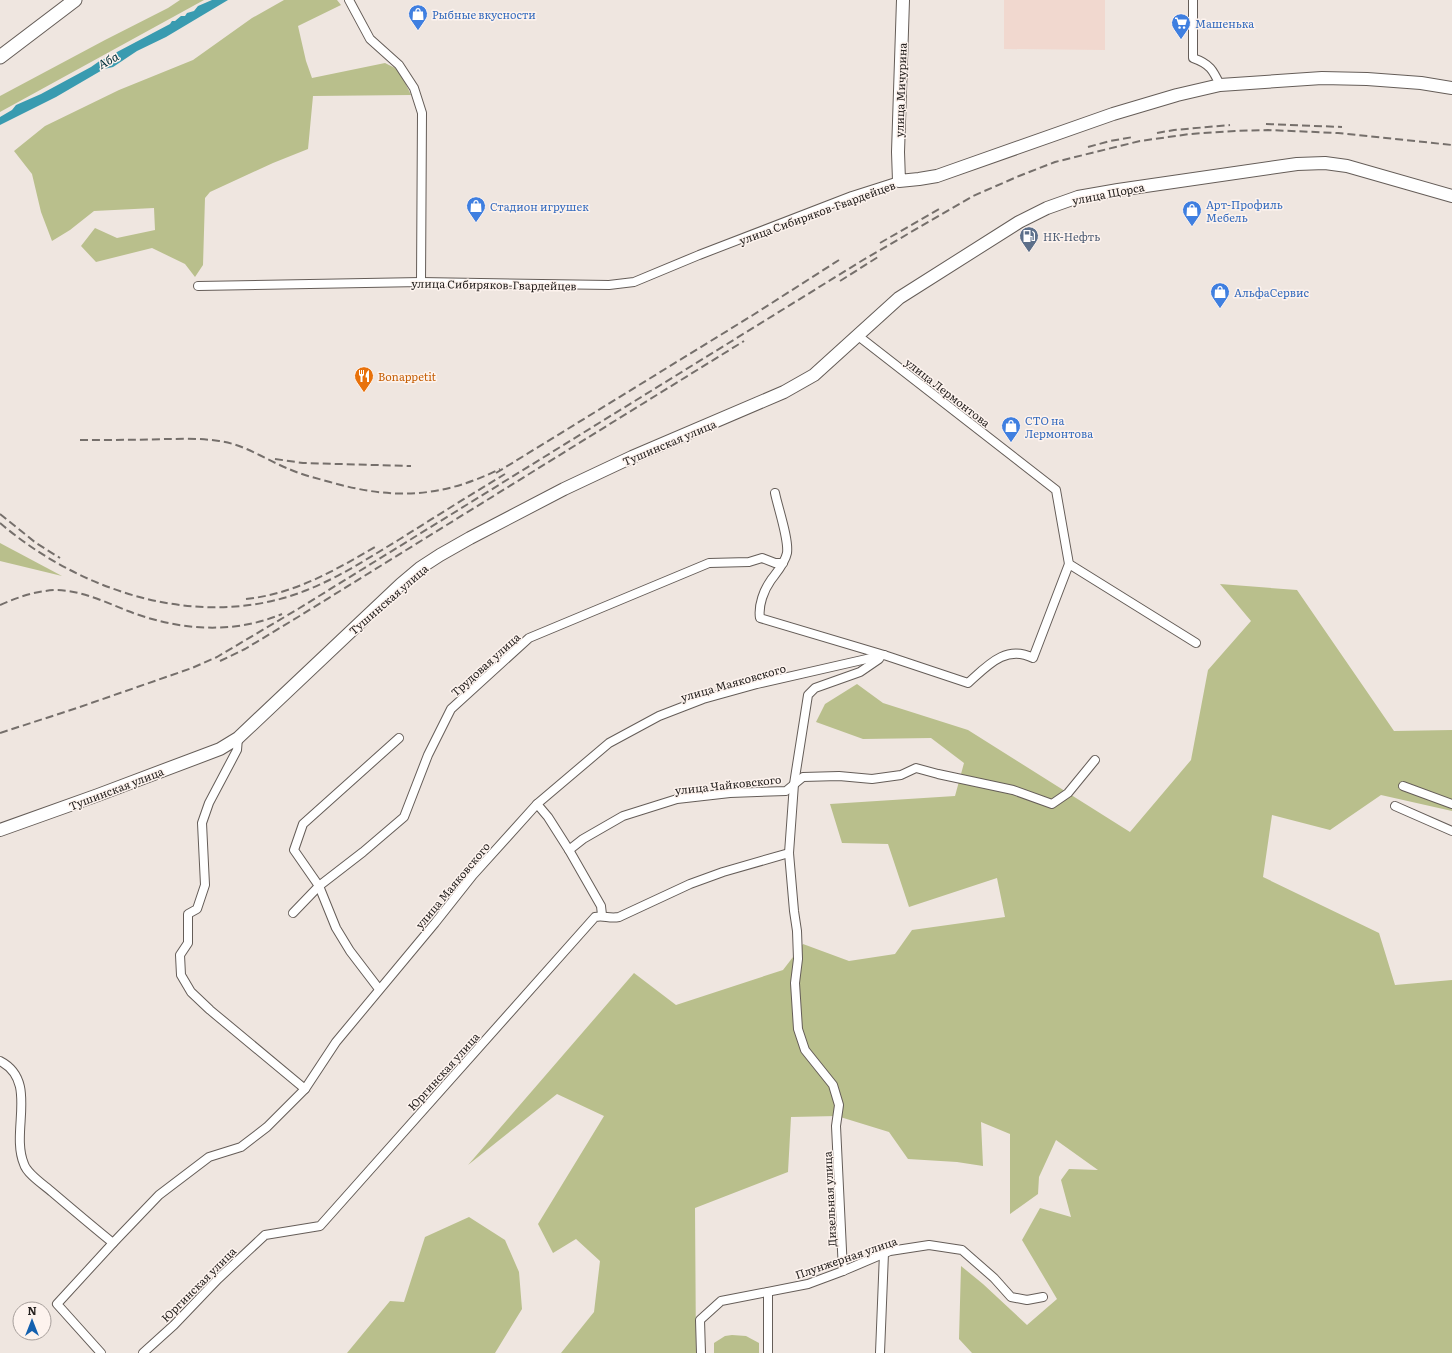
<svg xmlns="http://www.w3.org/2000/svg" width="1452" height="1353" font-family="Literata,serif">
<rect width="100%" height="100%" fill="#efe6e0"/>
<path fill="#f1d8cf" d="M 1004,0 L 1105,0 L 1105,50 L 1004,49 Z"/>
<g fill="#b9bf8c">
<path d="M 180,0 L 204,0 L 0,112 L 0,96 L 105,40 L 168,8 Z"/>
<path d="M 284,0 L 337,0 L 341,5 L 298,26 L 306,61 L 312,78 L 385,63 L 399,70 L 411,95 L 313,96 L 308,149 L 273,163 L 210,192 L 205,198 L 203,265 L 195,277 L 185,264 L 152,248 L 96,262 L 81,246 L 95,228 L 117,238 L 155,230 L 154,208 L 94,211 L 70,230 L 52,241 L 41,212 L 32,174 L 14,151 L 45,126 L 119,90 L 193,60 L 252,18 Z"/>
<path d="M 0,543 L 62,576 L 0,561 Z"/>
<path d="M 1220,584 L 1297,590 L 1394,731 L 1452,730 L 1452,811 L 1381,795 L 1330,830 L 1272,815 L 1263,877 L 1379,933 L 1395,985 L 1452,980 L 1452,1353 L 972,1353 L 959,1339 L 961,1266 L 983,1284 L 1027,1325 L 1057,1299 L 1022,1240 L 1040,1208 L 1071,1217 L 1061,1180 L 1069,1169 L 1098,1170 L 1056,1140 L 1039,1177 L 1038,1194 L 1010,1214 L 1010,1134 L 981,1122 L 983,1166 L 957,1162 L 908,1159 L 889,1132 L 837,1116 L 791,1117 L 788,1172 L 695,1208 L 696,1353 L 561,1353 L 594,1312 L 600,1261 L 576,1239 L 553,1253 L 538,1224 L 604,1116 L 557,1094 L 468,1165 L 634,973 L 676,1005 L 783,970 L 803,944 L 849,961 L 895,954 L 912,930 L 1005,917 L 997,878 L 909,907 L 888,844 L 842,843 L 830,804 L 955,796 L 964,763 L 931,738 L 863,739 L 816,722 L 825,704 L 857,684 L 883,703 L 968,730 L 1130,832 L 1191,760 L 1208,670 L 1251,621 Z"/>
<path d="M 469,1217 L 505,1240 L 519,1272 L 522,1309 L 495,1353 L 347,1353 L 390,1301 L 404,1302 L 425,1237 Z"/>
<path d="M 732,1335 L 746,1336 L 759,1343 L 759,1353 L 714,1353 L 714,1343 L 725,1336 Z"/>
</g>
<path fill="#399bb0" d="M 212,0 L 228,0 L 166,37 L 137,51 L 113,67 L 104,69 L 56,97 L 0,125 L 0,117 L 12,110 L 16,105 L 41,94 L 91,67 L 101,60 L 113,56 L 117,52 L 170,24 L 172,21 L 175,21 L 181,16 L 185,16 L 187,13 L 194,11 L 198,6 Z"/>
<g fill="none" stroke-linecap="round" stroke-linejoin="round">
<g stroke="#655d58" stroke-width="10">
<g id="street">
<path d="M 349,0 L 370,39 L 399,65 L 414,88 L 422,113 L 421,282"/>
<path d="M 1193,0 L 1193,58 C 1210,64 1213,70 1220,85"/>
<path d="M 198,286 L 421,282 L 609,285 L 634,282 L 699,255 L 852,196 L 899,181"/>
<path d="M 857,335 L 1056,490 L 1069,564 L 1196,643"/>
<path d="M 775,493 C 778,508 789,539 787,553 C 785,563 777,572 771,580 C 764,590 758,605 760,618 L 884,655 L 968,683 C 987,666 1006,644 1033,658 L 1069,564"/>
<path d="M 238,738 L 237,750 L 209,803 L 202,823 L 205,885 L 197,909 L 188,914 L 188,943 L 180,955 L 181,975 L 191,992 L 210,1010 L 305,1089"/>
<path d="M 1403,786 L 1452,804"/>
<path d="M 537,804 L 548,817 L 569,850 L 583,839 L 623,816 L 677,799 L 730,793 L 786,791 L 803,777 L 839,776 L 872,779 L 901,775 L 916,768 L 938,774 L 1013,790 L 1052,804 L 1068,793 L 1095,760"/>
<path d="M 1395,806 L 1452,831"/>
<path d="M 569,850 L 601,906 L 602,915"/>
<path d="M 293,913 L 319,886 L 363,852 L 404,817 L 428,755 L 451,709 L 529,638 L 709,563 L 749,562 L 762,558 L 775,563 L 783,563"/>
<path d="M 379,989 L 350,951 L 336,928 L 319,886 L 294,850 L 303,824 L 399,738"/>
<path d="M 0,1061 C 39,1081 10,1131 24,1164 C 27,1174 44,1185 52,1192 C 72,1209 92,1226 113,1243"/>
<path d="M 843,1271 L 836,1126 L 839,1105 L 833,1085 L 805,1050 L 798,1029 L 795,983 L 798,959 L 797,931 L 794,911 L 789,853 L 794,784 L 808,695 L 815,688 L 860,672 L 879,659"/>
<path d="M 768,1292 L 768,1353"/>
<path d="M 101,1353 L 57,1304 L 113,1243 L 159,1195 L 209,1157 L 241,1147 L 267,1127 L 305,1089 L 336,1042 L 435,923 L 473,875 L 537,804 L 609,743 L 659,716 L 703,699 L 757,684 L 884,655"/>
<path d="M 143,1353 L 174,1325 L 218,1279 L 265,1235 L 320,1226 L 595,917 C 604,915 609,919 619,917 L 690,884 L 723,872 L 789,853"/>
<path d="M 701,1353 L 700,1320 L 721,1301 L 808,1284 L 843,1271 L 890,1251 L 929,1245 L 962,1250 L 994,1278 L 1011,1297 L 1027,1300 L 1043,1297"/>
<path d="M 880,1353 L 884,1253"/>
</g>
</g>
<g stroke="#655d58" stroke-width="14">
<g id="secondary">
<path d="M 903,0 L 898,152 L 899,181 L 919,179 L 937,176 L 1113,114 L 1177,95 L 1220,85 L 1322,78 L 1367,79 L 1421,83 L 1452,88"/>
<path d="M 0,830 L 98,795 L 220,749 L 238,738 L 401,584 L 420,568 L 440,555 L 470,538 L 564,489 L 632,457 L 784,392 L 814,375 L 899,298 L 1019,222 L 1047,208 L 1078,197 L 1118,190 L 1297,164 L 1325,163 L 1347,166 L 1452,196"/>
</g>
</g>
<g stroke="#655d58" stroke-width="15">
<path id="primary" d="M 0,57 L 75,0"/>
</g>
<use href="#street" stroke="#fff" stroke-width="8"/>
<use href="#secondary" stroke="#fff" stroke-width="12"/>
<use href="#primary" stroke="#fff" stroke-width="13"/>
<g stroke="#756f6b" stroke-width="2" stroke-dasharray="8 4" stroke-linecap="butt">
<path d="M 1266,124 L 1342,127"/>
<path d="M 1157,133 L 1174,130 L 1230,125"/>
<path d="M 1088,147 L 1110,141 L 1133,137"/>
<path d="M 880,243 L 939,209"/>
<path d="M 840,281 L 878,257"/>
<path d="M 80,440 C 108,440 136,440 165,439 C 182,439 201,438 219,441 C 244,444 266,460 289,469 C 302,475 316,478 330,482 C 393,500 441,498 500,469"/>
<path d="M 275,459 L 303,463 L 411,466"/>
<path d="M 496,473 L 753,315 L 839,260"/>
<path d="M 0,514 L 36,543 L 60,558"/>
<path d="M 0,523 C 82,593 203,632 307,590 C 340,577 370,557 400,539 C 435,517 470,495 505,474"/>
<path d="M 246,599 C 294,594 334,571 375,547"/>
<path d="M 0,605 C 18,597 36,591 55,590 C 81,590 105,602 128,611 C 177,630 232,635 282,614"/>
<path d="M 220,661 L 245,649 L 298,617 L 744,341"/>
<path d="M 0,733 L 77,708 L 192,668 L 217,657 L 298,609 L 863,260 L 973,196 L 1019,176 L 1055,162 L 1140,141 L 1190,134 L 1235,131 L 1268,130 L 1338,133 L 1452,145"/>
</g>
</g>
<defs>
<g id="shop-pin" transform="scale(1)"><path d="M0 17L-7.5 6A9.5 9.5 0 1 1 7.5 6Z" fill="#3f7fe0" stroke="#fdf3ee"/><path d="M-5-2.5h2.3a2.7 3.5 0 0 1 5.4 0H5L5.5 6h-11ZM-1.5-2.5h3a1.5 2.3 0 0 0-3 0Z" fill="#fff"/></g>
<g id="supermarket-pin" transform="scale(1)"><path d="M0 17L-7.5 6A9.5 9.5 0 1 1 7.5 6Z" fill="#3f7fe0" stroke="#fdf3ee"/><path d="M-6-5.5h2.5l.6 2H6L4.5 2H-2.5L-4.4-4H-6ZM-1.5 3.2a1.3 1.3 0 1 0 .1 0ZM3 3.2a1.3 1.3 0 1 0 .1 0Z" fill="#fff"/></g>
<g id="fuel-pin" transform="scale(1)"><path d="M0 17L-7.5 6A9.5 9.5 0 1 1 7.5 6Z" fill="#5c6f8a" stroke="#fdf3ee"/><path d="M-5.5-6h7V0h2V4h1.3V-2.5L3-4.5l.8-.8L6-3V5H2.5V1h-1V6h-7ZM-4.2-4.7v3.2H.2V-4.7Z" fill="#fff"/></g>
<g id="restaurant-pin" transform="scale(1)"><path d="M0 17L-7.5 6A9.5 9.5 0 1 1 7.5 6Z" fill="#e8710a" stroke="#fdf3ee"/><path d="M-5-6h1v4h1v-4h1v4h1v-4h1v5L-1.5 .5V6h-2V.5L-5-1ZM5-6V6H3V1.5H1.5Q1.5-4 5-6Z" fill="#fff"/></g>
</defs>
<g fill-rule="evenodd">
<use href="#shop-pin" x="418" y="14"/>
<use href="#supermarket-pin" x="1181" y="23"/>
<use href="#shop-pin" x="476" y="206"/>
<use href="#shop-pin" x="1192" y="210"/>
<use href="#fuel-pin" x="1029" y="236"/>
<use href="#shop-pin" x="1220" y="292"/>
<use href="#restaurant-pin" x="364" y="376"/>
<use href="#shop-pin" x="1011" y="426"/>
</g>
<g text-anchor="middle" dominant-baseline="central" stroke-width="3" stroke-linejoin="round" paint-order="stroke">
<g font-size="11" fill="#366cbe" stroke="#fdf3ee" text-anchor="start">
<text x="432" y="14">Рыбные вкусности</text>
<text x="1195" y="23">Машенька</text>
<text x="1206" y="204">Арт-Профиль<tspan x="1206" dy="13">Мебель</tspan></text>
<text x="490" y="206">Стадион игрушек</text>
<text x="1234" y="292">АльфаСервис</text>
<text x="1025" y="420">СТО на<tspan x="1025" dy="13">Лермонтова</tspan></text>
</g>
<g font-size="11" fill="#25211f" stroke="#fdf3ee">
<text transform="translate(900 90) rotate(-88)">улица Мичурина</text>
<text transform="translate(1108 193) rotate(-11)">улица Щорса</text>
<text transform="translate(817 212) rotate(-20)">улица Сибиряков-Гвардейцев</text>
<text transform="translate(494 284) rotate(1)">улица Сибиряков-Гвардейцев</text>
<text transform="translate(948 392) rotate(38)">улица Лермонтова</text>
<text transform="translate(669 442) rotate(-23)">Тушинская улица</text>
<text transform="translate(388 599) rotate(-41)">Тушинская улица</text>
<text transform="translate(485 664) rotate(-42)">Трудовая улица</text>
<text transform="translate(733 682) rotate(-16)">улица Маяковского</text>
<text transform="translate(728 784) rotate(-6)">улица Чайковского</text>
<text transform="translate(116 788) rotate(-21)">Тушинская улица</text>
<text transform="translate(452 885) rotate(-50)">улица Маяковского</text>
<text transform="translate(443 1071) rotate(-48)">Юргинская улица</text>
<text transform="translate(829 1199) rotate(-93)">Дизельная улица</text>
<text transform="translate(846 1257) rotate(-19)">Плунжерная улица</text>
<text transform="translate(198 1284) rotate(-45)">Юргинская улица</text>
</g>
<g font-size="11" fill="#4e5e75" stroke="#fdf3ee" text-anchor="start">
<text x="1043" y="236">НК-Нефть</text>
</g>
<g font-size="11" fill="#c56008" stroke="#fdf3ee" text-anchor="start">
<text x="378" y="376">Bonappetit</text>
</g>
<g font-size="12" font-style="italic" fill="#04323c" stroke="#fdf3ee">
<text transform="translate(108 60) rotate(-29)">Аба</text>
</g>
</g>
<g transform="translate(32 1321)"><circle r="19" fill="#fdf3ee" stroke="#a79f9b"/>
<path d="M0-3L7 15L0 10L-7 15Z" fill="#1360af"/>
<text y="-6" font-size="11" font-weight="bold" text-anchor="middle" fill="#25211f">N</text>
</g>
</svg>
